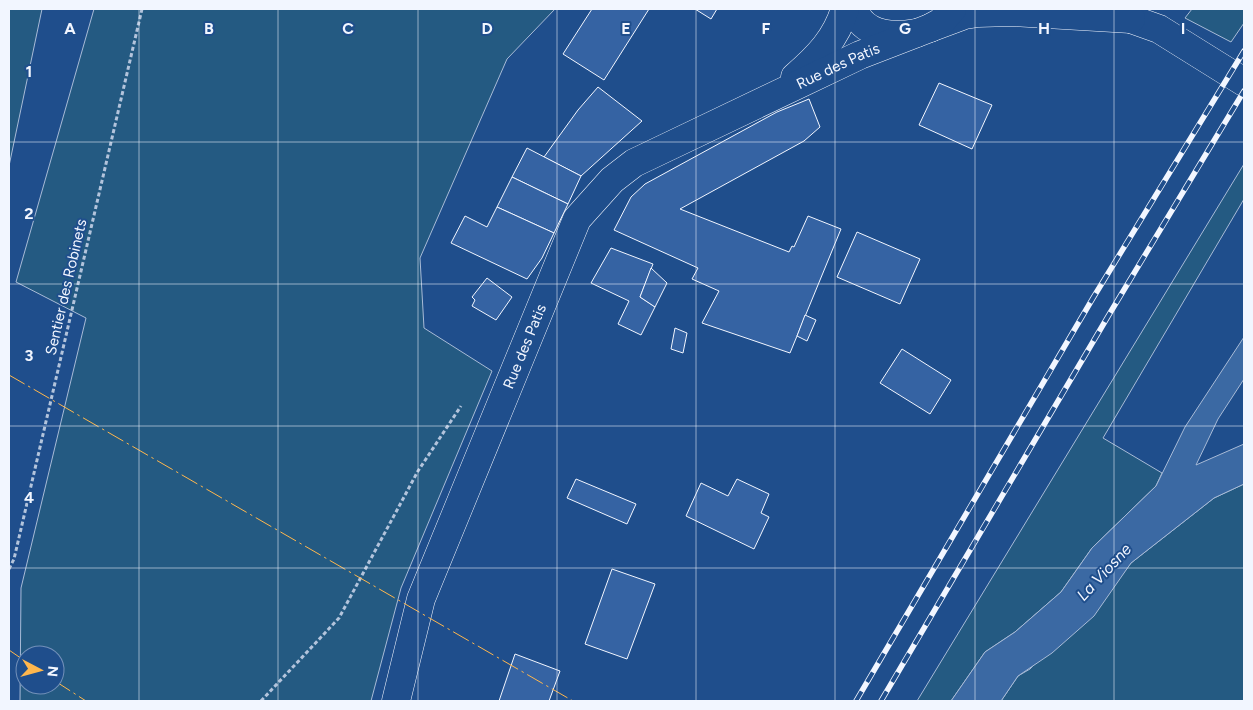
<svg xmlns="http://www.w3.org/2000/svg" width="1253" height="710" font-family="Figtree,sans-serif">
<rect width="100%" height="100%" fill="#1f4e8c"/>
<g fill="#245a82" stroke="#a8bbd7" fill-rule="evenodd">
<path d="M 9,9 L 42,9 L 9,166 Z"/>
<path d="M 94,9 L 555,9 L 507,59 L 420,258 L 424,328 L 492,371 L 401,588 L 371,701 L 20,701 L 21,588 L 86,318 L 16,282 ZM 25,655 L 55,655 L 55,685 L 25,685 Z"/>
<path d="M 1192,9 L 1244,9 L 1244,23 L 1231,42 L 1185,18 Z"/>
<path d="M 1244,164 L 1244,199 L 1103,438 L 1162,473 L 1156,486 L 1092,548 L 1061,592 L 1015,632 L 985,652 L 951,701 L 917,701 Z"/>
<path d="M 1244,484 L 1244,701 L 1001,701 L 1018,676 L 1030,669 L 1114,585 L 1131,563 L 1214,498 Z"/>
</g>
<path fill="#3b69a3" stroke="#a8bbd7" d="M 1244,337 L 1244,379 L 1218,419 L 1196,465 L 1244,444 L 1244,484 L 1214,498 L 1131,563 L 1094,616 L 1052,653 L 1018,676 L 1001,701 L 951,701 L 985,652 L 1015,632 L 1061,592 L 1092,548 L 1156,486 L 1185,427 Z"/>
<g fill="#3563a3" stroke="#f2f6ff">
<path d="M 592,9 L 649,9 L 604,80 L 563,54 Z"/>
<path d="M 695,9 L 717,9 L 711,19 Z"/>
<path d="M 939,83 L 992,105 L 972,149 L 919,125 Z"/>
<path d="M 598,87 L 642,121 L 581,176 L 544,157 L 578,110 Z"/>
<path d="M 809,99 L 820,127 L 804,141 L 680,209 L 789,252 L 792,246 L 794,247 L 808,216 L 841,229 L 790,353 L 702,323 L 719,291 L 692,279 L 698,268 L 614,230 L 631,197 L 645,184 L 777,112 Z"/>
<path d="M 527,148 L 581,176 L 568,204 L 512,177 Z"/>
<path d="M 512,177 L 568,204 L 554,233 L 497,207 Z"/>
<path d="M 497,207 L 554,233 L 542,258 L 527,279 L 451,243 L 465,216 L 487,227 Z"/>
<path d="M 857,232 L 920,259 L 900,304 L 837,277 Z"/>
<path d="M 611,248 L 653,264 L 640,297 L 655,307 L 641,335 L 618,324 L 629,301 L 591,283 Z"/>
<path d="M 651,268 L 667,283 L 655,307 L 640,297 Z"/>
<path d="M 487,278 L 512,297 L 496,320 L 472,306 L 475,300 L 472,297 Z"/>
<path d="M 805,315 L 816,320 L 807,341 L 797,336 Z"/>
<path d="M 675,328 L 687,333 L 683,353 L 671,349 Z"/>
<path d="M 902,349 L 951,380 L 930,414 L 880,383 Z"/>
<path d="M 576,479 L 636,504 L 627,524 L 567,498 Z"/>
<path d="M 737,479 L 769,494 L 761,513 L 769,517 L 754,549 L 686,516 L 701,483 L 728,496 Z"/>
<path d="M 612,569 L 655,584 L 627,659 L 585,644 Z"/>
<path d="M 515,654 L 560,671 L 549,701 L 499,701 Z"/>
</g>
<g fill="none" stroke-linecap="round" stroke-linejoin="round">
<g stroke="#f2f6ff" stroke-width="29">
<g id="street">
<path d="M 854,9 C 863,36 892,37 916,33"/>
<path d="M 1115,9 L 1131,19 L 1159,29 L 1244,82"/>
<path d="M 930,28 L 965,15 L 978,13 L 1011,12 L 1131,19"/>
</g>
</g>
<g stroke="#f2f6ff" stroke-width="29">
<g id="secondary">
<path d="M 795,77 C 818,57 836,39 845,9"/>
<path id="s1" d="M 396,701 L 421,599 L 577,219 L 612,180 L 634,163 L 860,55 L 930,28 L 941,22 L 952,9"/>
</g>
</g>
<g stroke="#b3c4dc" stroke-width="3" stroke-dasharray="4 2.5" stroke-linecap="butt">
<path d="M 9,569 L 14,559 L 142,9"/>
<path d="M 261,701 L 339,618 L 418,471 L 461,406"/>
</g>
<use href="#street" stroke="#1f4e8c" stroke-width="28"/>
<use href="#secondary" stroke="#1f4e8c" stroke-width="28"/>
<g stroke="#f2f6ff" stroke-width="5.5">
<g id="rail">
<path d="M 856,701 L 1093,298 L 1244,51"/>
<path d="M 881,701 L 1110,313 L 1244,91"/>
</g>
</g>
<use href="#rail" stroke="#1f4e8c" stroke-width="4" stroke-dasharray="11" stroke-linecap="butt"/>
<g stroke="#ffb74d" stroke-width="1" stroke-dasharray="18 4 2.5 4" stroke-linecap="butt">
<path d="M 9,375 L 573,701"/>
<path d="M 9,650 L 25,661"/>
<path d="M 55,681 L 86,701"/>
</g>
</g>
<path fill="none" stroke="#f2f6ff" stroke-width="1" stroke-opacity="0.55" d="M 139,9 L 139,701M 278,9 L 278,701M 418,9 L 418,701M 557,9 L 557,701M 696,9 L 696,701M 835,9 L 835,701M 975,9 L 975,701M 1114,9 L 1114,701M 9,142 L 1244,142M 9,284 L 1244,284M 9,426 L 1244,426M 9,568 L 1244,568"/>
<g text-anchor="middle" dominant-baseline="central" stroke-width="4" stroke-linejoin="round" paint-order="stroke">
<g font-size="15" fill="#f2f6ff" stroke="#1f4e8c">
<text stroke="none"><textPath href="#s1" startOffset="822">Rue des Patis</textPath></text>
<text transform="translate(66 287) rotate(-77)">Sentier des Robinets</text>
<text stroke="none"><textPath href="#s1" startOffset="378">Rue des Patis</textPath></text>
</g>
<g font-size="16" font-style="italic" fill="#f2f6ff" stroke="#1f4e8c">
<text transform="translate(1104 572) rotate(-47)">La Viosne</text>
</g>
</g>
<g font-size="16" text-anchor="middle" font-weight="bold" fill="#f2f6ff" stroke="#1f4e8c" stroke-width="4" stroke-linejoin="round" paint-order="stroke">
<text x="70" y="34">A</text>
<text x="209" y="34">B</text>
<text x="348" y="34">C</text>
<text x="487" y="34">D</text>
<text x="626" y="34">E</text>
<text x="766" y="34">F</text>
<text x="905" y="34">G</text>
<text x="1044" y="34">H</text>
<text x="1183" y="34">I</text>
<text x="29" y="77">1</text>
<text x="29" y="219">2</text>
<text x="29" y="361">3</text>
<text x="29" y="503">4</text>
</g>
<rect width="1253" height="710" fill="none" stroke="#f2f6ff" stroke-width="20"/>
<g transform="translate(40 670) rotate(96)"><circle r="24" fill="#1f4e8c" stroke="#7391ba"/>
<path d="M0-4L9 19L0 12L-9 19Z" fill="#ffb74d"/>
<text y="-8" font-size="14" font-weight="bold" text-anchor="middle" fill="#f2f6ff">N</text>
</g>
</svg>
